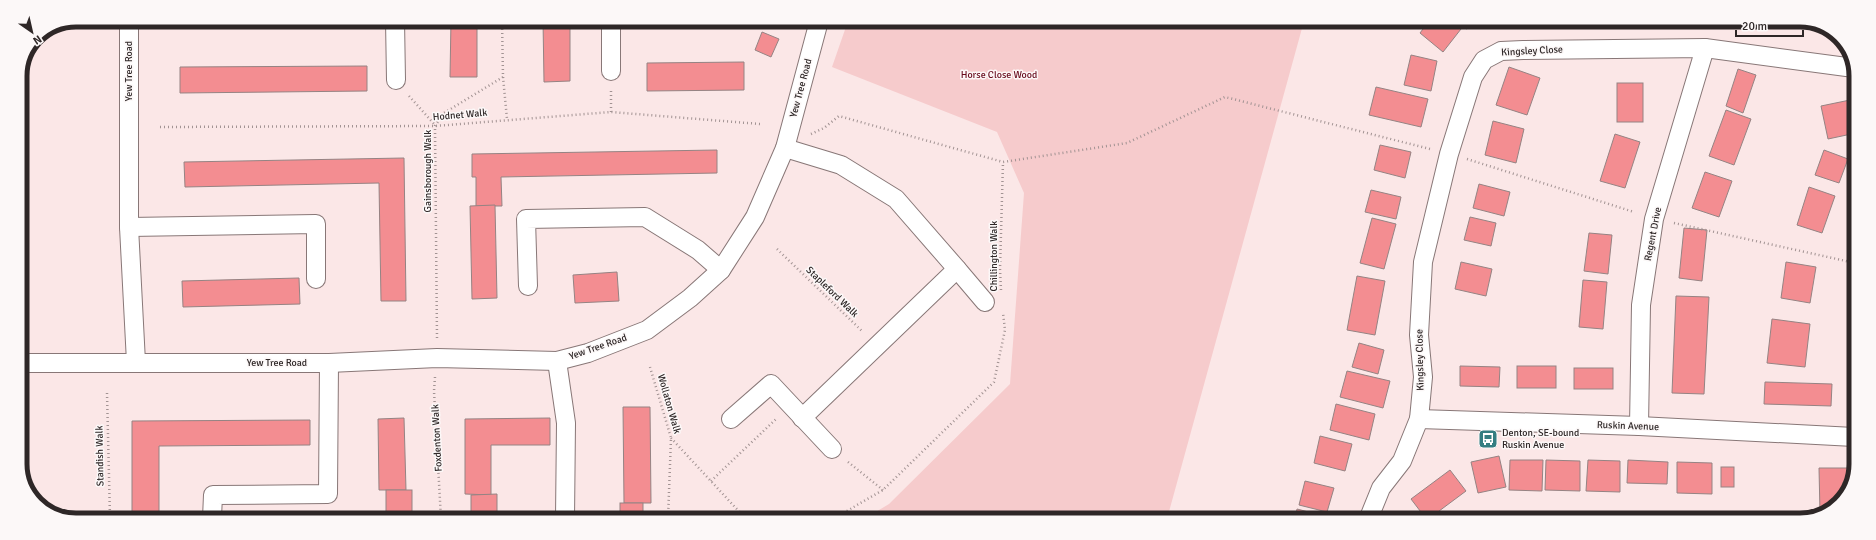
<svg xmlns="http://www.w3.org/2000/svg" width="1876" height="540" font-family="Signika,sans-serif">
<rect width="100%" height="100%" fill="#fbe7e7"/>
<path fill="#f6cbcc" d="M 848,21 L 1304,21 L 1167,519 L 864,519 L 889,504 L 1010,384 L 1024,193 L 997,132 L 832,67 Z"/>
<g fill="#f38d91" stroke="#958383">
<path d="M 451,20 L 477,20 L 477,77 L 450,77 Z"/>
<path d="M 543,20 L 570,21 L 570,81 L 544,82 Z"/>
<path d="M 1429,21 L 1451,21 L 1461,29 L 1443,52 L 1420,33 Z"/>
<path d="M 1462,21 L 1482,21 L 1466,29 Z"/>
<path d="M 762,32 L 779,39 L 771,57 L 755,50 Z"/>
<path d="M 1411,55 L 1437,61 L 1431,91 L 1404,85 Z"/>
<path d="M 744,62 L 744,90 L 647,91 L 647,63 Z"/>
<path d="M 367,66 L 367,91 L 180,93 L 180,67 Z"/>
<path d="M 1509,67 L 1540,78 L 1527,115 L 1496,105 Z"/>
<path d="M 1738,69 L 1756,75 L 1743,113 L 1726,106 Z"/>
<rect x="1617" y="83" width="26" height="39"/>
<path d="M 1376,87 L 1428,99 L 1421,127 L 1369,115 Z"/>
<path d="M 1850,100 L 1856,125 L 1856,133 L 1828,139 L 1821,106 Z"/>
<path d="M 1726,110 L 1751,119 L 1734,165 L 1709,156 Z"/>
<path d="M 1493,121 L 1524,129 L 1516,163 L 1485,155 Z"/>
<path d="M 1615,134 L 1640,142 L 1625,188 L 1600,181 Z"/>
<path d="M 1380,145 L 1411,152 L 1405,178 L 1374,170 Z"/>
<path d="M 717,150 L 717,173 L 501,177 L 502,206 L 476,206 L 476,177 L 472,177 L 472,154 Z"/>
<path d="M 1824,150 L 1848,159 L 1839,183 L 1815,175 Z"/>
<path d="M 404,158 L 406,301 L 381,301 L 379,183 L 185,187 L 184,162 Z"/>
<path d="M 1705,172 L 1732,181 L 1719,217 L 1692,208 Z"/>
<path d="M 1479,184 L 1510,192 L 1504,216 L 1473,208 Z"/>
<path d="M 1809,187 L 1835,196 L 1822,233 L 1797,225 Z"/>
<path d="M 1371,190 L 1401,197 L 1396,219 L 1365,212 Z"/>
<path d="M 495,205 L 497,298 L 472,299 L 470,206 Z"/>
<path d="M 1470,217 L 1496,223 L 1491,246 L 1464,240 Z"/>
<path d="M 1372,218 L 1396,224 L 1384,269 L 1360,263 Z"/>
<path d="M 1684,228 L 1707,230 L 1702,281 L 1679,278 Z"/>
<path d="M 1589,233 L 1612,235 L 1608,274 L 1584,271 Z"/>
<path d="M 1461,262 L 1492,269 L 1486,296 L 1455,289 Z"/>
<path d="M 1786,262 L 1816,267 L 1810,303 L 1781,298 Z"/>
<path d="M 617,272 L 619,301 L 575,303 L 573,275 Z"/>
<path d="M 1357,276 L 1385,281 L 1375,335 L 1347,330 Z"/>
<path d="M 299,278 L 300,304 L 183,307 L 182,281 Z"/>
<path d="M 1583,280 L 1607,282 L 1603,329 L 1579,327 Z"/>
<path d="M 1676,296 L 1709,297 L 1704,394 L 1672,393 Z"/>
<path d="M 1772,319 L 1810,324 L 1805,367 L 1767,363 Z"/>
<path d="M 1359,343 L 1384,350 L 1378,374 L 1352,367 Z"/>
<path d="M 1460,366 L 1500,367 L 1499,387 L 1460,386 Z"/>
<rect x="1517" y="366" width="39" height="22"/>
<rect x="1574" y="368" width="39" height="21"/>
<path d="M 1347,371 L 1390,381 L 1383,408 L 1340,397 Z"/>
<path d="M 1765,382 L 1832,384 L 1831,406 L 1764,404 Z"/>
<path d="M 1336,404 L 1375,414 L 1369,440 L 1330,430 Z"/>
<path d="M 623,407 L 650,407 L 651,503 L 624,503 Z"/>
<path d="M 404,418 L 406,490 L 379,490 L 378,419 Z"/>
<path d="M 550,418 L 550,445 L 491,445 L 491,495 L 465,494 L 465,419 Z"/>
<path d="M 310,420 L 310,445 L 159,446 L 159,518 L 132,518 L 132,421 Z"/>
<path d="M 1320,436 L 1352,444 L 1345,471 L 1314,463 Z"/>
<path d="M 1499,456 L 1506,487 L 1478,493 L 1471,462 Z"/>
<path d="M 1510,460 L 1543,460 L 1542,491 L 1509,490 Z"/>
<path d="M 1546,460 L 1580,461 L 1580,491 L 1545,490 Z"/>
<path d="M 1588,460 L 1620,461 L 1620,492 L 1586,491 Z"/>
<path d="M 1628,460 L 1668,462 L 1667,484 L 1627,483 Z"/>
<path d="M 1677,462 L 1712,463 L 1712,494 L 1677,493 Z"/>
<rect x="1721" y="467" width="13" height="20"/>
<path d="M 1819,468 L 1853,468 L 1853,481 L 1843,482 L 1843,495 L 1834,508 L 1820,513 Z"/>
<path d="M 1450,470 L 1466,491 L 1427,520 L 1411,499 Z"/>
<path d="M 1305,481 L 1334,488 L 1327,512 L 1299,505 Z"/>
<rect x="386" y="490" width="26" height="29"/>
<path d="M 497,494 L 497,519 L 471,519 L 471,495 Z"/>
<rect x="620" y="503" width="23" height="16"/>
<path d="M 1297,509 L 1328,517 L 1327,519 L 1295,519 Z"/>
</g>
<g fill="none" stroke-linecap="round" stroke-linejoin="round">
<g stroke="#877" stroke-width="20">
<g id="minor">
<path d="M 129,20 L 129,227 L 136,362"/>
<path d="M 395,20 L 396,80"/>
<path d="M 611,71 L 611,21"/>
<path d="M 785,148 L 841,165 L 896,199 L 957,269 L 802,418"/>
<path d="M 129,227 L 316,224 L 316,279"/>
<path d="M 957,269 L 985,302"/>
<path d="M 528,286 L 526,219 L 645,217 L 698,250 L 721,270"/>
<path d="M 557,361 L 566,423 L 565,519"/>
<path d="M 20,363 L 329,363 L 437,358 L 557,361 L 588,353 L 647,330 L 690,298 L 721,270 L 755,217 L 785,148 L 819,21"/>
<path d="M 731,419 L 771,384 L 832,449"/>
<path d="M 1419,419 L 1423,377 L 1419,335 L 1423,262 L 1449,154 L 1473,77 L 1484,60 L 1501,51 L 1523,50 L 1705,48 L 1854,68"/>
<path d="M 1639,426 L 1641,305 L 1654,219 L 1705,48"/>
<path d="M 212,518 L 213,495 L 328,494 L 329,363"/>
<path d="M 1368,520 L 1381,488 L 1402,461 L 1419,419 L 1639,426 L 1854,437"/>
</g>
</g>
<g stroke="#a29393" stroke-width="2.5" stroke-dasharray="1 3" stroke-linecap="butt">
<path d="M 503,77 L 507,119"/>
<path d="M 611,91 L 611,112"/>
<path d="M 409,96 L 435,125"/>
<path d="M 160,127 L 435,126 L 611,112 L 760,124"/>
<path d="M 811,134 L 824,128 L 839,116 L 1003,162 L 1127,143 L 1225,97 L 1430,149"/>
<path d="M 1467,159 L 1634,212"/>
<path d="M 1674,223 L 1855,263"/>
<path d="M 777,249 L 863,332"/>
<path d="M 1001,290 L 1000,269 L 1003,162"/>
<path d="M 437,338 L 435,126 L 444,113 L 503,77 L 502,20"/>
<path d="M 650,367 L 671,438 L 668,519"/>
<path d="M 435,377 L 434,391 L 441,519"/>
<path d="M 107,393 L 110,518"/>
<path d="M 671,438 L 746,519"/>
<path d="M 848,462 L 883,490"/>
<path d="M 711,481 L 776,419"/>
<path d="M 339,511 L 339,518"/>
<path d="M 833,519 L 883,490 L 994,382 L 1005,330 L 1003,313"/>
</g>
<use href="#minor" stroke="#fff" stroke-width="18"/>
</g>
<defs>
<g id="bus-square" transform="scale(1)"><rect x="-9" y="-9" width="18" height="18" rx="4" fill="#347d81" stroke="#fcf8f8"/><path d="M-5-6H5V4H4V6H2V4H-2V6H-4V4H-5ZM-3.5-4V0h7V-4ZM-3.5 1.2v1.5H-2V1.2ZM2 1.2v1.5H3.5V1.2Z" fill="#fff"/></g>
</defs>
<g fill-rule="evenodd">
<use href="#bus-square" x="1488" y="439"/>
</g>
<g text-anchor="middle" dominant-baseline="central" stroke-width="3" stroke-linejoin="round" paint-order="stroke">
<g font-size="10" fill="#2e2727" stroke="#fcf8f8">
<text transform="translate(1532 51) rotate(-3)">Kingsley Close</text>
<text transform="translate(129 71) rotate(-90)">Yew Tree Road</text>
<text transform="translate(801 88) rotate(-75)">Yew Tree Road</text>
<text transform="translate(460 115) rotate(-5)">Hodnet Walk</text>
<text transform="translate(428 171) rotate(-90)">Gainsborough Walk</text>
<text transform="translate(1653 234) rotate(-79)">Regent Drive</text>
<text transform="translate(994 256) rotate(-90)">Chillington Walk</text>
<text transform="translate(832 292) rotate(44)">Stapleford Walk</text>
<text transform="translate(598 347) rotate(-19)">Yew Tree Road</text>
<text transform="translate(1420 360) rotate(-91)">Kingsley Close</text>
<text x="277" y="363">Yew Tree Road</text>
<text transform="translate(669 404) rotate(74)">Wollaton Walk</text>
<text transform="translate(1628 426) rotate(2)">Ruskin Avenue</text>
<text transform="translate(437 438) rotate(-93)">Foxdenton Walk</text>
<text transform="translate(100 456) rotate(-91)">Standish Walk</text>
</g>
<g font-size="10" fill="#680b1d" stroke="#fcf8f8">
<text x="999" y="75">Horse Close Wood</text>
</g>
<g font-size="10" fill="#2e2727" stroke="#fcf8f8" text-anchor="start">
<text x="1502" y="433">Denton, SE-bound<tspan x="1502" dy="12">Ruskin Avenue</tspan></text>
</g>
</g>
<path d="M0 0H1876V540H0ZM76 27H1800A49 49 0 0 1 1849 76V464A49 49 0 0 1 1800 513H76A49 49 0 0 1 27 464V76A49 49 0 0 1 76 27Z" fill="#fcf8f8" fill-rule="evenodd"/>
<path fill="none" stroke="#2e2727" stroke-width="5" d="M76 27H1800A49 49 0 0 1 1849 76V464A49 49 0 0 1 1800 513H76A49 49 0 0 1 27 464V76A49 49 0 0 1 76 27Z"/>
<g transform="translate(32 32) rotate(146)" stroke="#fcf8f8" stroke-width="3" paint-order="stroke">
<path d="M0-3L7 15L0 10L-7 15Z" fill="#2e2727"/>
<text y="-6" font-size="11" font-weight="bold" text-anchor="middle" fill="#2e2727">N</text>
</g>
<path d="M1736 30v6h67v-6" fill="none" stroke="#2e2727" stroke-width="2"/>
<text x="1742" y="30" font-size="12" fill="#2e2727" stroke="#fcf8f8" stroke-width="3" paint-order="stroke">20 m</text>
</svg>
